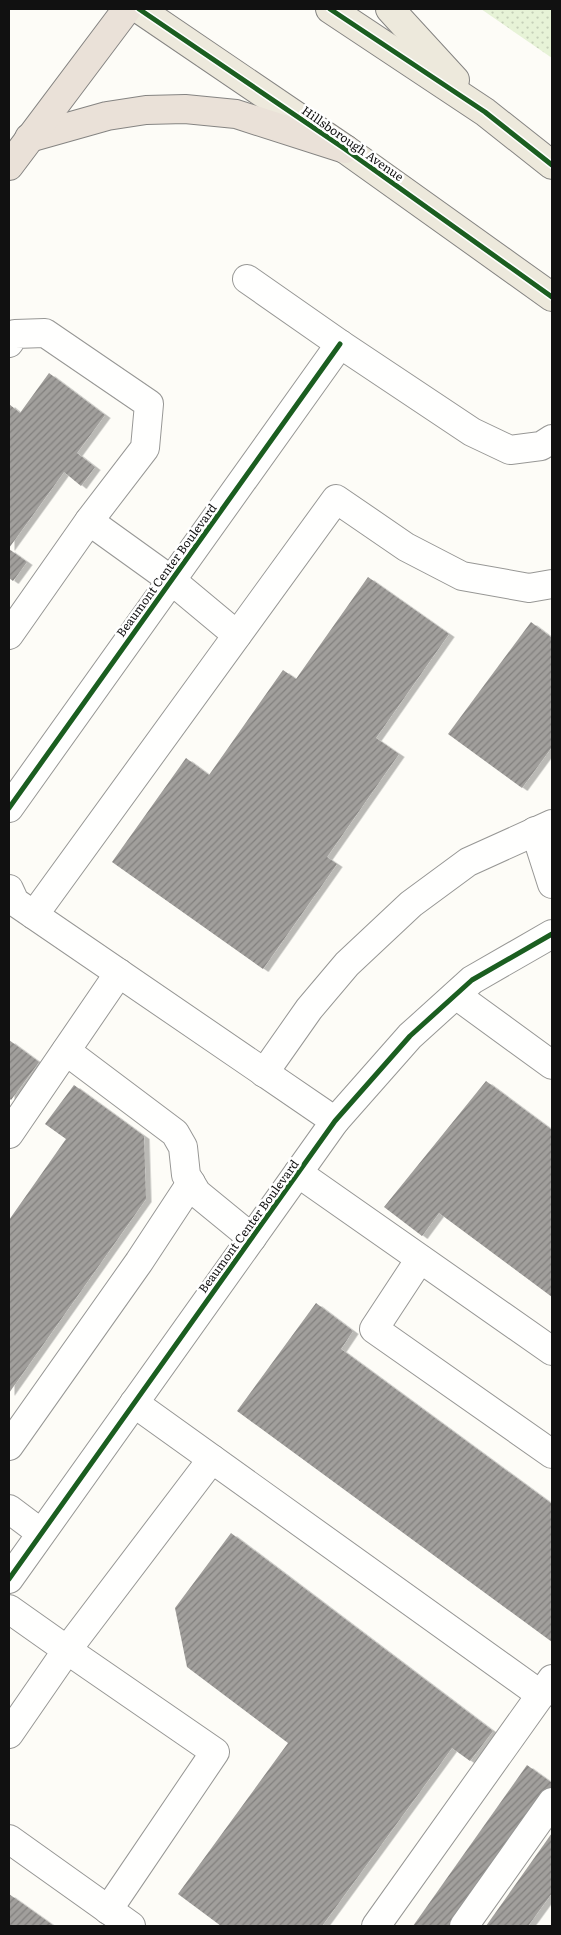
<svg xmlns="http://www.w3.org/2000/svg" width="561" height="1935" font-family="Literata,serif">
<defs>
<pattern id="green-dots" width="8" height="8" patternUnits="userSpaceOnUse" patternTransform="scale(1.25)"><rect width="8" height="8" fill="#e7f3d7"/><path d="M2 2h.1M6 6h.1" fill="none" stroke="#c5cfb8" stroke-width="1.8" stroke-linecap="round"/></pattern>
<pattern id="building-hatch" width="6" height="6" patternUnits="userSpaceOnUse" patternTransform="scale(1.25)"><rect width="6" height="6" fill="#a19f9c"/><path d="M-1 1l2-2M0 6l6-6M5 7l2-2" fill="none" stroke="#82807e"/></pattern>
<filter id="shadow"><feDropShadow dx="5.5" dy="3" stdDeviation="0" flood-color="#0004"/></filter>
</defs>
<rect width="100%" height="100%" fill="#fdfcf7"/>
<path fill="url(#green-dots)" d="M 481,9 L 552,9 L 552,58 Z"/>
<g fill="url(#building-hatch)" filter="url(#shadow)">
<path d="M 49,373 L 105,415 L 77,453 L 95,467 L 81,486 L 64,472 L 9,548 L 9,404 L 20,413 Z"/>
<path d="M 9,549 L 27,562 L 13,581 L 9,578 Z"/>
<path d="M 368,577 L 449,634 L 376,738 L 399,754 L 327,857 L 337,864 L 263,969 L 112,862 L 186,758 L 209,775 L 283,670 L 296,679 Z"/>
<path d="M 531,622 L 552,638 L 552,747 L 522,788 L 448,734 Z"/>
<path d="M 9,1040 L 39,1062 L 11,1100 L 9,1098 Z"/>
<path d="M 486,1081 L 552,1130 L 552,1297 L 439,1213 L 422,1236 L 384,1207 Z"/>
<path d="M 74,1085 L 144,1136 L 146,1199 L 9,1393 L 9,1220 L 66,1139 L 45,1124 Z"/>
<path d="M 316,1303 L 353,1331 L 341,1349 L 552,1504 L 552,1642 L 237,1411 Z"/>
<path d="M 231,1533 L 493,1731 L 470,1761 L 452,1748 L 322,1926 L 221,1926 L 178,1894 L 288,1743 L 187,1667 L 175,1608 Z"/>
<path d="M 527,1765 L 552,1783 L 552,1786 L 454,1926 L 413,1926 Z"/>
<path d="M 552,1833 L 552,1893 L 528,1926 L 486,1926 Z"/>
<path d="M 9,1894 L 54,1926 L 9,1926 Z"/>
</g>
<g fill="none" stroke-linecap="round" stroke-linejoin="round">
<g stroke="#979795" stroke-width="30">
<g id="minor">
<path d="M 247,279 L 340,344 L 472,432 L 510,450 L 541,446 L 552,439"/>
<path d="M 9,343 L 15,334 L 45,333 L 149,404 L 145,448 L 89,521"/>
<path d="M 9,635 L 89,521 L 171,580 L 237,635"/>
<path d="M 9,808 L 340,344"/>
<path d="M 535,831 L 552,884"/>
<path d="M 9,889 L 15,902 L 335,1121"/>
<path d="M 34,915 L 336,499 L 406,547 L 462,576 L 529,588 L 552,584"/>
<path d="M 456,995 L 552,1065"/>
<path d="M 66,1051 L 175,1133 L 183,1147 L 186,1175 L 197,1193 L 252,1238"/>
<path d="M 264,1073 L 309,1009 L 347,964 L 411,904 L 468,862 L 552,824"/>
<path d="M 9,1134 L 119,973"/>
<path d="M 298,1173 L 552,1351"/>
<path d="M 420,1259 L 374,1329 L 552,1454"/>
<path d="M 134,1403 L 541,1695"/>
<path d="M 9,1446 L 139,1262 L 191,1183"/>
<path d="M 9,1509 L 41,1533"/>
<path d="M 9,1579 L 335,1121 L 410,1036 L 472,980 L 552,934"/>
<path d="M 9,1609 L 67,1650 L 9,1734"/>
<path d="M 9,1839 L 131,1926"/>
<path d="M 108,1910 L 215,1752 L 67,1650 L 212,1459"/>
<path d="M 376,1926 L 552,1679"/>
<path d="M 464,1926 L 552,1802"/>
</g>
</g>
<g stroke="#858482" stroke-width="30">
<g id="major">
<path d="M 139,9 L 345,149 L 552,297"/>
<path d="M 330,9 L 485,112 L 552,165"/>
<path d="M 390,9 L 455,80"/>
</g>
</g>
<g stroke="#858482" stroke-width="30">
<g id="highway">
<path d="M 29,138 L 107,116 L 146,110 L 185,109 L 236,114 L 345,149"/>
<path d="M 9,166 L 127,9"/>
</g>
</g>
<use href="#minor" stroke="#fffffe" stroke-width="28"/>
<use href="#major" stroke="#ede9dc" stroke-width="28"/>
<use href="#highway" stroke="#eae1d8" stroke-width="28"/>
<g stroke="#fff" stroke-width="8">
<g id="cycleway">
<path d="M 139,9 L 345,149 L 552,297"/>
<path d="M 330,9 L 485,112 L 552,165"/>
<path d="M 9,808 L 340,344"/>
<path d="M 9,1579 L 335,1121 L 410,1036 L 472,980 L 552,934"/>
</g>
</g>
<use href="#cycleway" stroke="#1b5e20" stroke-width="5"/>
</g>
<g text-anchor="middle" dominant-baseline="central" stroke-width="5" stroke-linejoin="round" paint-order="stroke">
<g font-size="12" fill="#111" stroke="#fff">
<text transform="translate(353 143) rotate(35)">Hillsborough Avenue</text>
<text transform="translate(166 570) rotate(-54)">Beaumont Center Boulevard</text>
<text transform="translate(248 1226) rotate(-54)">Beaumont Center Boulevard</text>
</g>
</g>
<rect width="561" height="1935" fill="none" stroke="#111111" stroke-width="20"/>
</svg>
